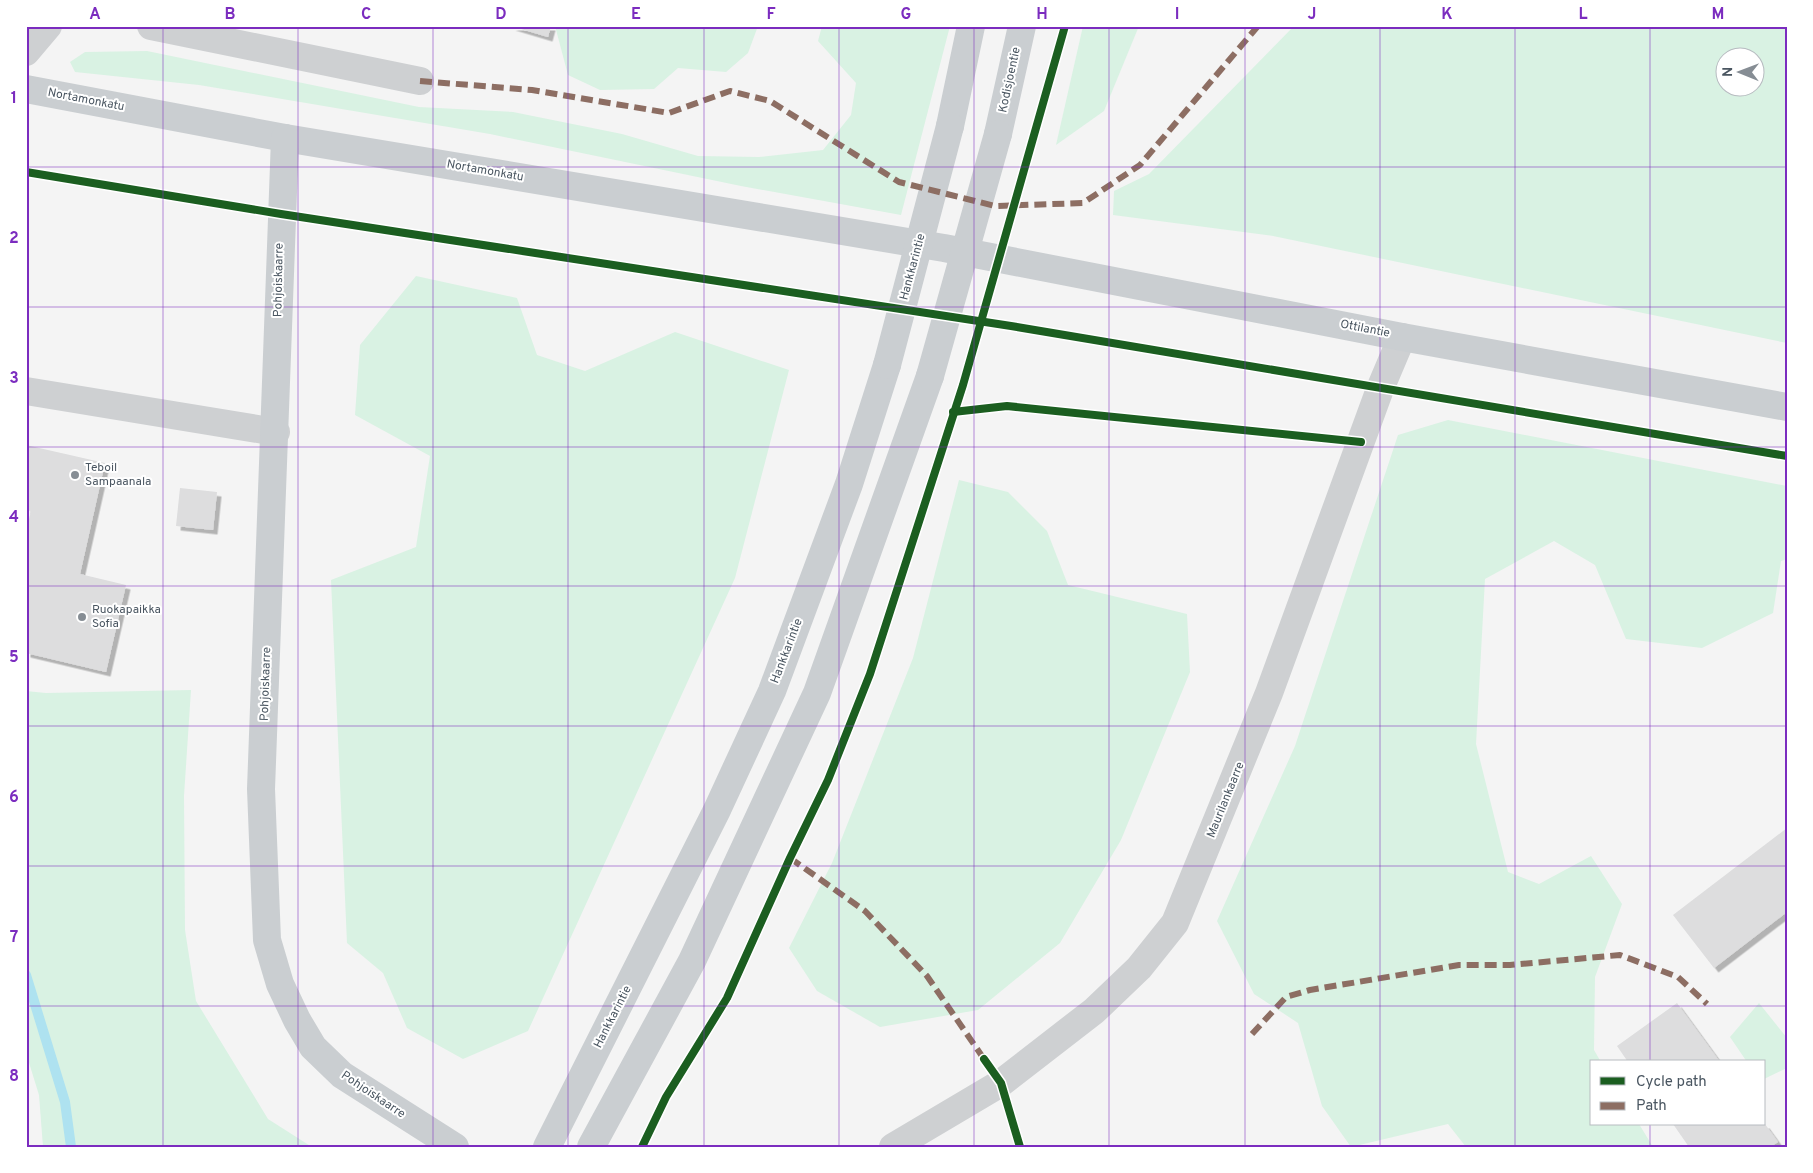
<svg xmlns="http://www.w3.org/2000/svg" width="1813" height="1173" font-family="Overpass,sans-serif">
<defs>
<filter id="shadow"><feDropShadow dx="4.5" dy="4.5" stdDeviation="0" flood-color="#0004"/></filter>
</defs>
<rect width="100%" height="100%" fill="#f4f4f4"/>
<g fill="#d9f2e3" fill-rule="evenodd">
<path d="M 555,26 L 758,26 L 748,53 L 726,72 L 678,68 L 654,89 L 600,90 L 568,75 Z"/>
<path d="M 822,26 L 950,26 L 901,215 L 741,186 L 490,134 L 199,85 L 75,72 L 70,62 L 85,52 L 147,51 L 419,107 L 513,112 L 622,134 L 698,156 L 759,157 L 823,150 L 851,115 L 856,83 L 818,41 Z"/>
<path d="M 1083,26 L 1139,26 L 1104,111 L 1056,145 Z"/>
<path d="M 1294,26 L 1787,26 L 1787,343 L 1273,236 L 1113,215 L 1114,191 L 1149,174 ZM 1726,58 L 1756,58 L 1756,88 L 1726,88 Z"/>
<path d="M 416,276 L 517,298 L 537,355 L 585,371 L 675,332 L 789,370 L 735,578 L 528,1031 L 463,1059 L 407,1028 L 383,973 L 347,943 L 331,580 L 416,547 L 430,456 L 355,415 L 360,345 Z"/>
<path d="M 1448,420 L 1787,486 L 1787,559 L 1781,561 L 1773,613 L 1702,648 L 1626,639 L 1595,565 L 1554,541 L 1485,579 L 1476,744 L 1508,872 L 1539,884 L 1591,856 L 1622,904 L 1595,977 L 1594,1050 L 1601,1062 L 1592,1062 L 1592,1124 L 1639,1124 L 1653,1147 L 1466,1147 L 1448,1124 L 1351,1147 L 1322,1106 L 1298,1023 L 1254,994 L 1217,921 L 1295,746 L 1398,435 Z"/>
<path d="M 959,480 L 1008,492 L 1047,531 L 1068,585 L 1187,614 L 1190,672 L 1121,840 L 1060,943 L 978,1010 L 880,1027 L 817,991 L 789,948 L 832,863 L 913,658 Z"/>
<path d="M 191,690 L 184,796 L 185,930 L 196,1001 L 268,1119 L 312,1147 L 43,1147 L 39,1095 L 26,1053 L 26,691 L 46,693 Z"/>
<path d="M 1759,1003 L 1787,1038 L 1787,1068 L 1764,1079 L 1764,1062 L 1747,1062 L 1730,1037 Z"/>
</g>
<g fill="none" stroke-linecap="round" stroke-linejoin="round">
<path stroke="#aee2f0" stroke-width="10" d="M 26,975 L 65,1102 L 71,1147"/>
</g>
<g fill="#ddddde" filter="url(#shadow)">
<path d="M 511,26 L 551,26 L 548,37 Z"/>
<path d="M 26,445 L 105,463 L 80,574 L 126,585 L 106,672 L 26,653 L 26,531 L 31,511 L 26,510 Z"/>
<path d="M 180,488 L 217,492 L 213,530 L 176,526 Z"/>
<path d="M 1787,828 L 1787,912 L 1714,968 L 1673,915 Z"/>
<path d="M 1677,1003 L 1720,1062 L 1628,1062 L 1617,1046 Z"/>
<path d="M 1673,1124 L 1765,1124 L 1778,1142 L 1770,1147 L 1689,1147 Z"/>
</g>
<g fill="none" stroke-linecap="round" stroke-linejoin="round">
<g stroke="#ced0d2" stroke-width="28">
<path d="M 151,26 L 420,81"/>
<path d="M 26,52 L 48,26"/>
<path d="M 26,391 L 276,432"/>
<path d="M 893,1147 L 1001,1083 L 1094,1011 L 1139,968 L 1175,923 L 1269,693 L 1380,389 L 1402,337"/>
</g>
<g stroke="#caced1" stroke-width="28">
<path d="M 26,89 L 285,138 L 944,248 L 1402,337 L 1787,407"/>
<path d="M 950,126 L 971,26"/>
<path d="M 998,134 L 1022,26"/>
<path d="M 285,138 L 261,789 L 267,940 L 280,984 L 297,1020 L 313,1047 L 342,1075 L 455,1147"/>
<path d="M 547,1147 L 717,810 L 772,691 L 849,484 L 887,365"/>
<path d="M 591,1147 L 692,961 L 817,693 L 930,376"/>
</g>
<g stroke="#caced1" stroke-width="28">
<path d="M 887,365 L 950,126"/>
<path d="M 930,376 L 998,134"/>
</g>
<g stroke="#8d6e63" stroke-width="6" stroke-dasharray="12 6" stroke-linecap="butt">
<path d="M 420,81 L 532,90 L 669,113 L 730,91 L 770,101 L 899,182 L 995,206 L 1083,203 L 1140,165 L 1258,26"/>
<path d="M 790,858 L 865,911 L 927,976 L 984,1059"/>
<path d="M 1252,1034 L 1286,997 L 1310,990 L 1459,965 L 1510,965 L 1620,955 L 1678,977 L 1707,1004"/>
</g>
<g stroke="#fff" stroke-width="11">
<g id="cycleway">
<path d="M 26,172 L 281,214 L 1011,326 L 1787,456"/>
<path d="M 953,412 L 1007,406 L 1361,442"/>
<path d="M 984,1059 L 1001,1083 L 1020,1147"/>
<path d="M 642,1147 L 666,1097 L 727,998 L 790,858 L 828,780 L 870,674 L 963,385 L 1065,26"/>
</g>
</g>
<use href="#cycleway" stroke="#1b5e20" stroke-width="8"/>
</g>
<path fill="none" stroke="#7b2cbf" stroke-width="1" stroke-opacity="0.55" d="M 163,26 L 163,1147M 298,26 L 298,1147M 433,26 L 433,1147M 568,26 L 568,1147M 704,26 L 704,1147M 839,26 L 839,1147M 974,26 L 974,1147M 1109,26 L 1109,1147M 1245,26 L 1245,1147M 1380,26 L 1380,1147M 1515,26 L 1515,1147M 1650,26 L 1650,1062M 26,167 L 1787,167M 26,307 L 1787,307M 26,447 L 1787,447M 26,586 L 1787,586M 26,726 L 1787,726M 26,866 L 1787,866M 26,1006 L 1787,1006M 1650,1124 L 1650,1147"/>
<g fill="#868d94" stroke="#fff" stroke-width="2">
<circle cx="75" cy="475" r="5"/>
<circle cx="82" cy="617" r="5"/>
</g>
<g text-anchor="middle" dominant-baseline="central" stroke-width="4" stroke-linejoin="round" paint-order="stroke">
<g font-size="12" fill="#4a5661" stroke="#fff">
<text transform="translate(1010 80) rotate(-78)">Kodisjoentie</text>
<text transform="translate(86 100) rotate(11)">Nortamonkatu</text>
<text transform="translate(485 171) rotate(10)">Nortamonkatu</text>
<text transform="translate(913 267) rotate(-75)">Hankkarintie</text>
<text transform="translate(279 280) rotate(-89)">Pohjoiskaarre</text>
<text transform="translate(1365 329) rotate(11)">Ottilantie</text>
<text transform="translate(787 651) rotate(-69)">Hankkarintie</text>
<text transform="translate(266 684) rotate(-88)">Pohjoiskaarre</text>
<text transform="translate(1226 800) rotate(-68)">Maurilankaarre</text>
<text transform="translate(613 1017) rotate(-63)">Hankkarintie</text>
<text transform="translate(373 1095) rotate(34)">Pohjoiskaarre</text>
</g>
<g font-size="12" fill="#4a5661" stroke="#fff" text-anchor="start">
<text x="85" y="468">Teboil<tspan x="85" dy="14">Sampaanala</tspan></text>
<text x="92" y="610">Ruokapaikka<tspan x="92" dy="14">Sofia</tspan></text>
</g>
</g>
<rect width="1813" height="1173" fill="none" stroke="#ffffff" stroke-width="55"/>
<rect x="1590" y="1060" width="175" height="65" fill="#ffffff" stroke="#b7bbc0"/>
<rect x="1600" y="1077" width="25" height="8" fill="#1b5e20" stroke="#b7bbc0"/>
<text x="1636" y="1086" font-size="15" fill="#4a5661">Cycle path</text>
<rect x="1600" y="1102" width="25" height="8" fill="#8d6e63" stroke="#b7bbc0"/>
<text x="1636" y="1110" font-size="15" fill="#4a5661">Path</text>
<g transform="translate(1740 72) rotate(271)"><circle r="24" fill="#ffffff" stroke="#b7bbc0"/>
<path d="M0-4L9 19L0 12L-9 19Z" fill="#868d94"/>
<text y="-8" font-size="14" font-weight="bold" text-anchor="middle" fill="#4a5661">N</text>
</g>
<rect x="28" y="28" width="1758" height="1118" fill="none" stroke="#7b2cbf" stroke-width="2"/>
<g font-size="16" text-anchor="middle" font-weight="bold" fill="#7b2cbf">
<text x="95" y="19">A</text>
<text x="230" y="19">B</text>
<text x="366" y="19">C</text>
<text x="501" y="19">D</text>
<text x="636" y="19">E</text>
<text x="771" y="19">F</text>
<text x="906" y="19">G</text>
<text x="1042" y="19">H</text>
<text x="1177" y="19">I</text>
<text x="1312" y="19">J</text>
<text x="1447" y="19">K</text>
<text x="1583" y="19">L</text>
<text x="1718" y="19">M</text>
<text x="14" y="103">1</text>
<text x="14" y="243">2</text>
<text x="14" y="383">3</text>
<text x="14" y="522">4</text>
<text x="14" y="662">5</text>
<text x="14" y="802">6</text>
<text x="14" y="942">7</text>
<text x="14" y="1081">8</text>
</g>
</svg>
